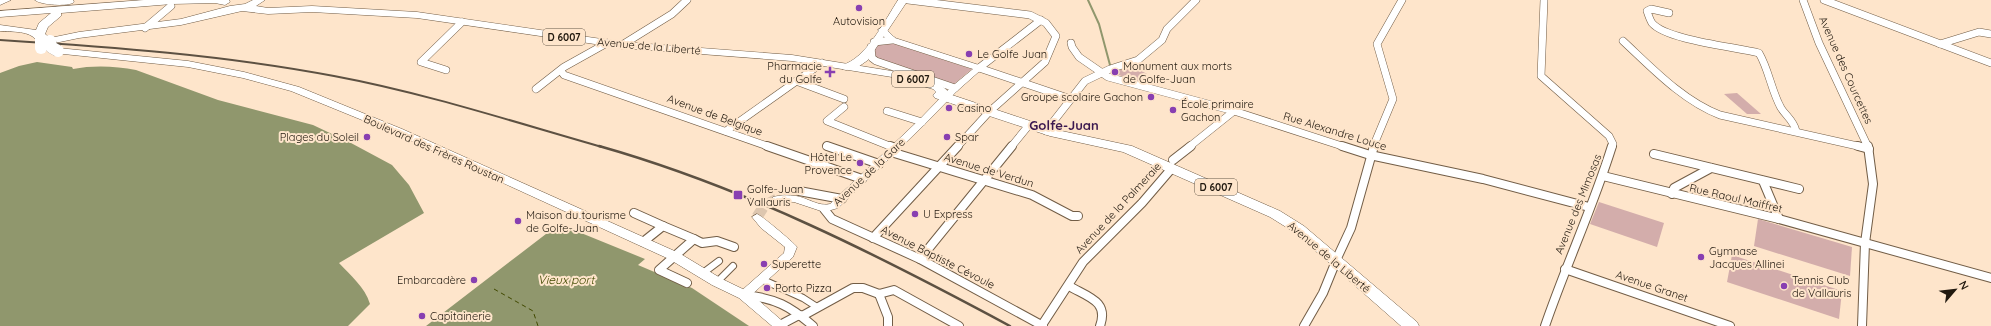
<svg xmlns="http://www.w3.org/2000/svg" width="1991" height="326" font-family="Quicksand,sans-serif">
<rect width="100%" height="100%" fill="#fee5cb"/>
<g fill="#d3adab">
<path d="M 886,41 L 972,69 L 953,85 L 877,59 L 873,52 L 878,43 Z"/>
<path d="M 1134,67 L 1147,74 L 1138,82 L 1116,74 L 1115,71 Z"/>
<path d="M 1737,93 L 1761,114 L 1747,114 L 1724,94 Z"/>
<path d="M 1599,202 L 1664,223 L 1657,247 L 1590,224 Z"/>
<path d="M 1758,219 L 1852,247 L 1850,276 L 1754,246 Z"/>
<path d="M 1732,255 L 1842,291 L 1839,319 L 1727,282 Z"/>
</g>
<g fill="#90976d">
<path d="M 37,62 L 72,67 L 73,69 C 93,65 116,66 136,70 L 218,100 L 313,125 L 351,143 L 392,165 L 409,185 L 424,213 L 339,263 C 350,275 365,287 370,304 L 348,326 L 0,326 L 0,73 L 19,66 Z"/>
<path d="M 559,224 L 645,259 L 638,265 L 692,288 L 749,326 L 426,326 Z"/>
</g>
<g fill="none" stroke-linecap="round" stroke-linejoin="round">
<path stroke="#90976d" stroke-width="2" d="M 1088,0 L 1099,24 L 1110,65"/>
<path stroke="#414900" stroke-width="1" stroke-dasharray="4.5 3.5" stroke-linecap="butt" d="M 494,289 L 533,311 L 538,326"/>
<path stroke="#ddc6af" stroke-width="11" stroke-dasharray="11 5.5" stroke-linecap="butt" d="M 757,217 L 764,206 L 777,199"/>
<g stroke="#725d46" stroke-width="8">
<g id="pedestrian">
<path d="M 703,273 L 719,261"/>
<path d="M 761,279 L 803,298 L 817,307"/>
<path d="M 717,282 L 733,266"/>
</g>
</g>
<g stroke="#725d46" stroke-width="8">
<g id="minor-far1">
<path d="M 908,0 L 1030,15 L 1046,23 L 1056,36 L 1045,62 L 989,112 L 957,147"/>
<path d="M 1544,0 L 1541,76 L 1609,136 L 1613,144 L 1612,147"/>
<path d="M 1803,0 L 1819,43 L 1868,147"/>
<path d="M 1824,0 L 1991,63"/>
<path d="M 1669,13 L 1651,9 L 1647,11 C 1648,14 1650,20 1652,23 C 1666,40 1736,47 1759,53 C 1769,70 1771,90 1781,108 C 1786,116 1794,121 1796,131"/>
<path d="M 145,28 L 171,6"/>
<path d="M 1623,41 C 1652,68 1683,101 1720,115 L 1862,147"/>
<path d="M 874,42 L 892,40"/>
<path d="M 1071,43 L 1072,47 L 1079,57 L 1108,77 L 1234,111 L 1345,147"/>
<path d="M 1940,44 L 1979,32 L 1991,34"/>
<path d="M 622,45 L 672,14 L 687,0"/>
<path d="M 871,47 L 872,58 L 876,61 L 955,88"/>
<path d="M 979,68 L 1071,99"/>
<path d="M 979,68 L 1041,20"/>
<path d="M 446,70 L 421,62 L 462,22"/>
<path d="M 561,71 L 564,75 L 770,147"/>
<path d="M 796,81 L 844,99"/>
<path d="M 536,89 L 564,67 L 607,43"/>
<path d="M 844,107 L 827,121 L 892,147"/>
<path d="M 887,111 L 922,122"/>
<path d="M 726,131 L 822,63"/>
<path d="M 1046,131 L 1085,81 L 1110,69 L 1138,60 L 1162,40 L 1167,29 L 1196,0"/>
<path d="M 827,146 L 830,147"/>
<path d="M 1011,147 L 1029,125"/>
<path d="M 1189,147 L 1234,111"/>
<path d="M 1373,147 L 1393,99 L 1377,44 L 1402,0"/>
</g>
</g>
<g stroke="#725d46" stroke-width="10">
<g id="minor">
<path d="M 767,146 L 862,179"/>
<path d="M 827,146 L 879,164"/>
<path d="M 890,146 L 895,148"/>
<path d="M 1342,146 L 1370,155 L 1483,179 L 1589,207"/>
<path d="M 1858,146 L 1869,149"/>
<path d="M 891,152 L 1032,195 L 1072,216 L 1078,216"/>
<path d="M 1654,154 L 1799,189"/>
<path d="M 1173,160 L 1191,146"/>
<path d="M 1603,176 L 1779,219 L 1991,278"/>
<path d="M 1763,181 L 1779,219"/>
<path d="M 799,191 L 842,199"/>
<path d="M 1672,194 L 1674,188 L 1711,168"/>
<path d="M 824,209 L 832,219 L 920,259 L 1043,326"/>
<path d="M 634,213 L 663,226"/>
<path d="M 873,238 L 958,146"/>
<path d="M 694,239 L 702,243 L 717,241 L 734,247"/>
<path d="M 643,242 L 663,226 L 694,239 L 659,270 L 687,283"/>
<path d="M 1333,258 L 1338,256 L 1351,228 L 1374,146"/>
<path d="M 920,259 L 1012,146"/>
<path d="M 1565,269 L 1730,326"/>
<path d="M 1069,286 C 1088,297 1109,301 1100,326"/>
<path d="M 879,294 L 894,290 L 959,326"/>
<path d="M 879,294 L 888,317 L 888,326"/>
<path d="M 744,295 C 775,298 790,306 813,326"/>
<path d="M 780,325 L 797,316 L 804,315 L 853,288 L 863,288 L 879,294"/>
<path d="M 1042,325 L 1083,262 L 1142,203 L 1172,168"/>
<path d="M 1304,326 L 1323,293 L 1334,266 L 1340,264"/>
<path d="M 1545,326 C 1566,265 1593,207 1612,146"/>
<path d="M 1862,326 L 1865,243 L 1873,184 L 1868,146"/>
</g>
</g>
<g stroke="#725d46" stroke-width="1">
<g id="tertiary">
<path d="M 882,27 L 885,28 L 895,38 L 982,66 L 983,68 L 956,92 L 925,124 L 838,208 L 824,212 L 794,202 L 773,201 L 772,199 L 773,197 C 780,195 789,195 796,196 C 808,198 819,207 830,204 L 919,120 L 950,88 L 973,69 L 889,42 L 878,30 Z"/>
<path d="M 757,214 C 761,215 793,242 797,247 L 793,257 L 748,298 L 740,298 L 738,295 L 740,292 L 784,253 L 785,247 L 761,228 L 752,217 Z"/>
</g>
</g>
<g stroke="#725d46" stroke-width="1">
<g id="secondary">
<path d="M 898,0 L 908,0 L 868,60 L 858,67 L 846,70 L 842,69 L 841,67 L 842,65 C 866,59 885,20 898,0 Z"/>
<path d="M 58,48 L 188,61 L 244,72 L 299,87 L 402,129 L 679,253 L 722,279 L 749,292 L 788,326 L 772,326 L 739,298 L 712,285 L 669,259 L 394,133 L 291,91 L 243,78 L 188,67 L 54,53 L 53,51 L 54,49 Z"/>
</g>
</g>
<g stroke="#725d46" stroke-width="1">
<g id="primary">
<path d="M 0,0 L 11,0 L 0,5 Z"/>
<path d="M 35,0 L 73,0 L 74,2 C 70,7 39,5 35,0 Z"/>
<path d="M 144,0 L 229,0 L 230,2 L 225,5 L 215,3 L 172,4 L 61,13 L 61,16 L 48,27 L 45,34 L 50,38 L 79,32 L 181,19 L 230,6 L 245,4 L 253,0 L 265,0 L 256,6 L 268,8 L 312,6 L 417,12 L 622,42 L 792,55 L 898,72 L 941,85 L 952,95 L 1057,130 L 1132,146 L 1280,211 L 1304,226 L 1417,322 L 1419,326 L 1401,326 L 1294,232 L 1270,217 L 1123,152 L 1050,136 L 935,98 L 933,95 L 936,92 L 933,89 L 892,77 L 792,61 L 622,48 L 417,18 L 312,12 L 268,14 L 242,11 L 181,25 L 79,38 L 50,44 L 37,41 C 30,30 12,32 0,31 L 0,25 L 36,30 L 39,23 L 51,13 L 0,17 L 0,11 Z"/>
</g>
</g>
<use href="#pedestrian" stroke="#fff" stroke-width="6"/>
<use href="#minor-far1" stroke="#fff" stroke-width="7"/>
<use href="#minor" stroke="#fff" stroke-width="8"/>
<use href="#tertiary" fill="#fff" fill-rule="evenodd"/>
<use href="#secondary" fill="#fff" fill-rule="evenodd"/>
<use href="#primary" fill="#fff" fill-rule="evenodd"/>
<path stroke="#5d5142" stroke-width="2" d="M 0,40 C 112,47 224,55 334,76 C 425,93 514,122 602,147"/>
<path stroke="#5d5142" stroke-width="2.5" d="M 599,146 C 744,187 878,255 1010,326"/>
<g stroke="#725d46" stroke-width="12" stroke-linecap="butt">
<g id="primary-bridge">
<path d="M 41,39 L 41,48"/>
<path d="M 50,41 L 51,47 L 58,51"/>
</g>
</g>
<use href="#primary-bridge" stroke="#fff" stroke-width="12"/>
</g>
<g fill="#883fb1" stroke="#fee5cb" stroke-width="1.5">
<circle cx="859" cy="8" r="4"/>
<circle cx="969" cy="54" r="4"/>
<path d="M828 66h4v4h4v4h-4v4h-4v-4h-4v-4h4z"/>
<circle cx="1115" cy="72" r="4"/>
<circle cx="1151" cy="97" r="4"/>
<circle cx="949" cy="108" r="4"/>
<circle cx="1173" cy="110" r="4"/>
<circle cx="367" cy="137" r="4"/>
<circle cx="947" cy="137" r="4"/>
<circle cx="860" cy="163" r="4"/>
<rect x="733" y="190" width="10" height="10" rx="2"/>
<circle cx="915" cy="214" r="4"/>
<circle cx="518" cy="221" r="4"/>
<circle cx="1701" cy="257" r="4"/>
<circle cx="764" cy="264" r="4"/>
<circle cx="474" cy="280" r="4"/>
<circle cx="1784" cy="286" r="4"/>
<circle cx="767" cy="288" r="4"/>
<circle cx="422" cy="316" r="4"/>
</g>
<g text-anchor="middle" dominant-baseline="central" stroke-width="4" stroke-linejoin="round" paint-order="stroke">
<g fill="#fee5cb" stroke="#635647" stroke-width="1">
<rect x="543" y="29" width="42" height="16" rx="3"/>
<rect x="892" y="71" width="42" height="16" rx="3"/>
<rect x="1195" y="179" width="42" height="16" rx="3"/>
</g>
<g font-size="10" font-weight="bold" fill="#21190f">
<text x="564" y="37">D 6007</text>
<text x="913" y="79">D 6007</text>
<text x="1216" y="187">D 6007</text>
</g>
<g font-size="11" fill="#21190f" stroke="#fee5cb" text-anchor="start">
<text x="859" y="21" text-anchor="middle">Autovision</text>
<text x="977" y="54">Le Golfe Juan</text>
<text x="822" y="66" text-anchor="end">Pharmacie<tspan x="822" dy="13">du Golfe</tspan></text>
<text x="1123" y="66">Monument aux morts<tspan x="1123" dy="13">de Golfe-Juan</tspan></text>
<text x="1143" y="97" text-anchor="end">Groupe scolaire Gachon</text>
<text x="1181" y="104">École primaire<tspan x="1181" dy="13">Gachon</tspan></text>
<text x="957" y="108">Casino</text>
<text x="359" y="137" text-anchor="end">Plages du Soleil</text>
<text x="955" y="137">Spar</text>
<text x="852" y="157" text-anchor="end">Hôtel Le<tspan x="852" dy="13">Provence</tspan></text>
<text x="747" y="189">Golfe-Juan<tspan x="747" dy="13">Vallauris</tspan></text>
<text x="923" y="214">U Express</text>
<text x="526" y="215">Maison du tourisme<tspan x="526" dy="13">de Golfe-Juan</tspan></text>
<text x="1709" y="251">Gymnase<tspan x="1709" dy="13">Jacques Allinei</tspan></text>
<text x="772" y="264">Superette</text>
<text x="466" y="280" text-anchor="end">Embarcadère</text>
<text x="1792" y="280">Tennis Club<tspan x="1792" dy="13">de Vallauris</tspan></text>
<text x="775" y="288">Porto Pizza</text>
<text x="430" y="316">Capitainerie</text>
</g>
<g font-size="11" fill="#21190f" stroke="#fee5cb">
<text transform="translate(649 46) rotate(5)">Avenue de la Liberté</text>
<text transform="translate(1846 70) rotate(66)">Avenue des Courcettes</text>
<text transform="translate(715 115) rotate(20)">Avenue de Belgique</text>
<text transform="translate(1335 131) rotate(17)">Rue Alexandre Louce</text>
<text transform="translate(434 149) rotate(24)">Boulevard des Frères Roustan</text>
<text transform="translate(989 170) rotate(17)">Avenue de Verdun</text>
<text transform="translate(869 172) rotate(-43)">Avenue de la Gare</text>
<text transform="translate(1736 198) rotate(13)">Rue Raoul Maiffret</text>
<text transform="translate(1578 204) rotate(-68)">Avenue des Mimosas</text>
<text transform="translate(1118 208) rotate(-47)">Avenue de la Palmeraie</text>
<text transform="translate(938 257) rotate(27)">Avenue Baptiste Cévoule</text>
<text transform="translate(1329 257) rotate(40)">Avenue de la Liberté</text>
<text transform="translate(1652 286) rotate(19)">Avenue Granet</text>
</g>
<g font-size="12" font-style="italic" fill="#414900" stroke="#fee5cb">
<text x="566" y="279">Vieux port</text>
</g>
<g font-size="13" font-weight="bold" fill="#3b184f" stroke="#fee5cb">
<text x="1064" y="125">Golfe-Juan</text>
</g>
</g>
<g transform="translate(1955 290) rotate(62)" stroke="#fee5cb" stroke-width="3" paint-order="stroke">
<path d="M0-3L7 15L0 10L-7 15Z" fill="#21190f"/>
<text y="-6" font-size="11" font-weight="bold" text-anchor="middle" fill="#21190f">N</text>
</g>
</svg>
